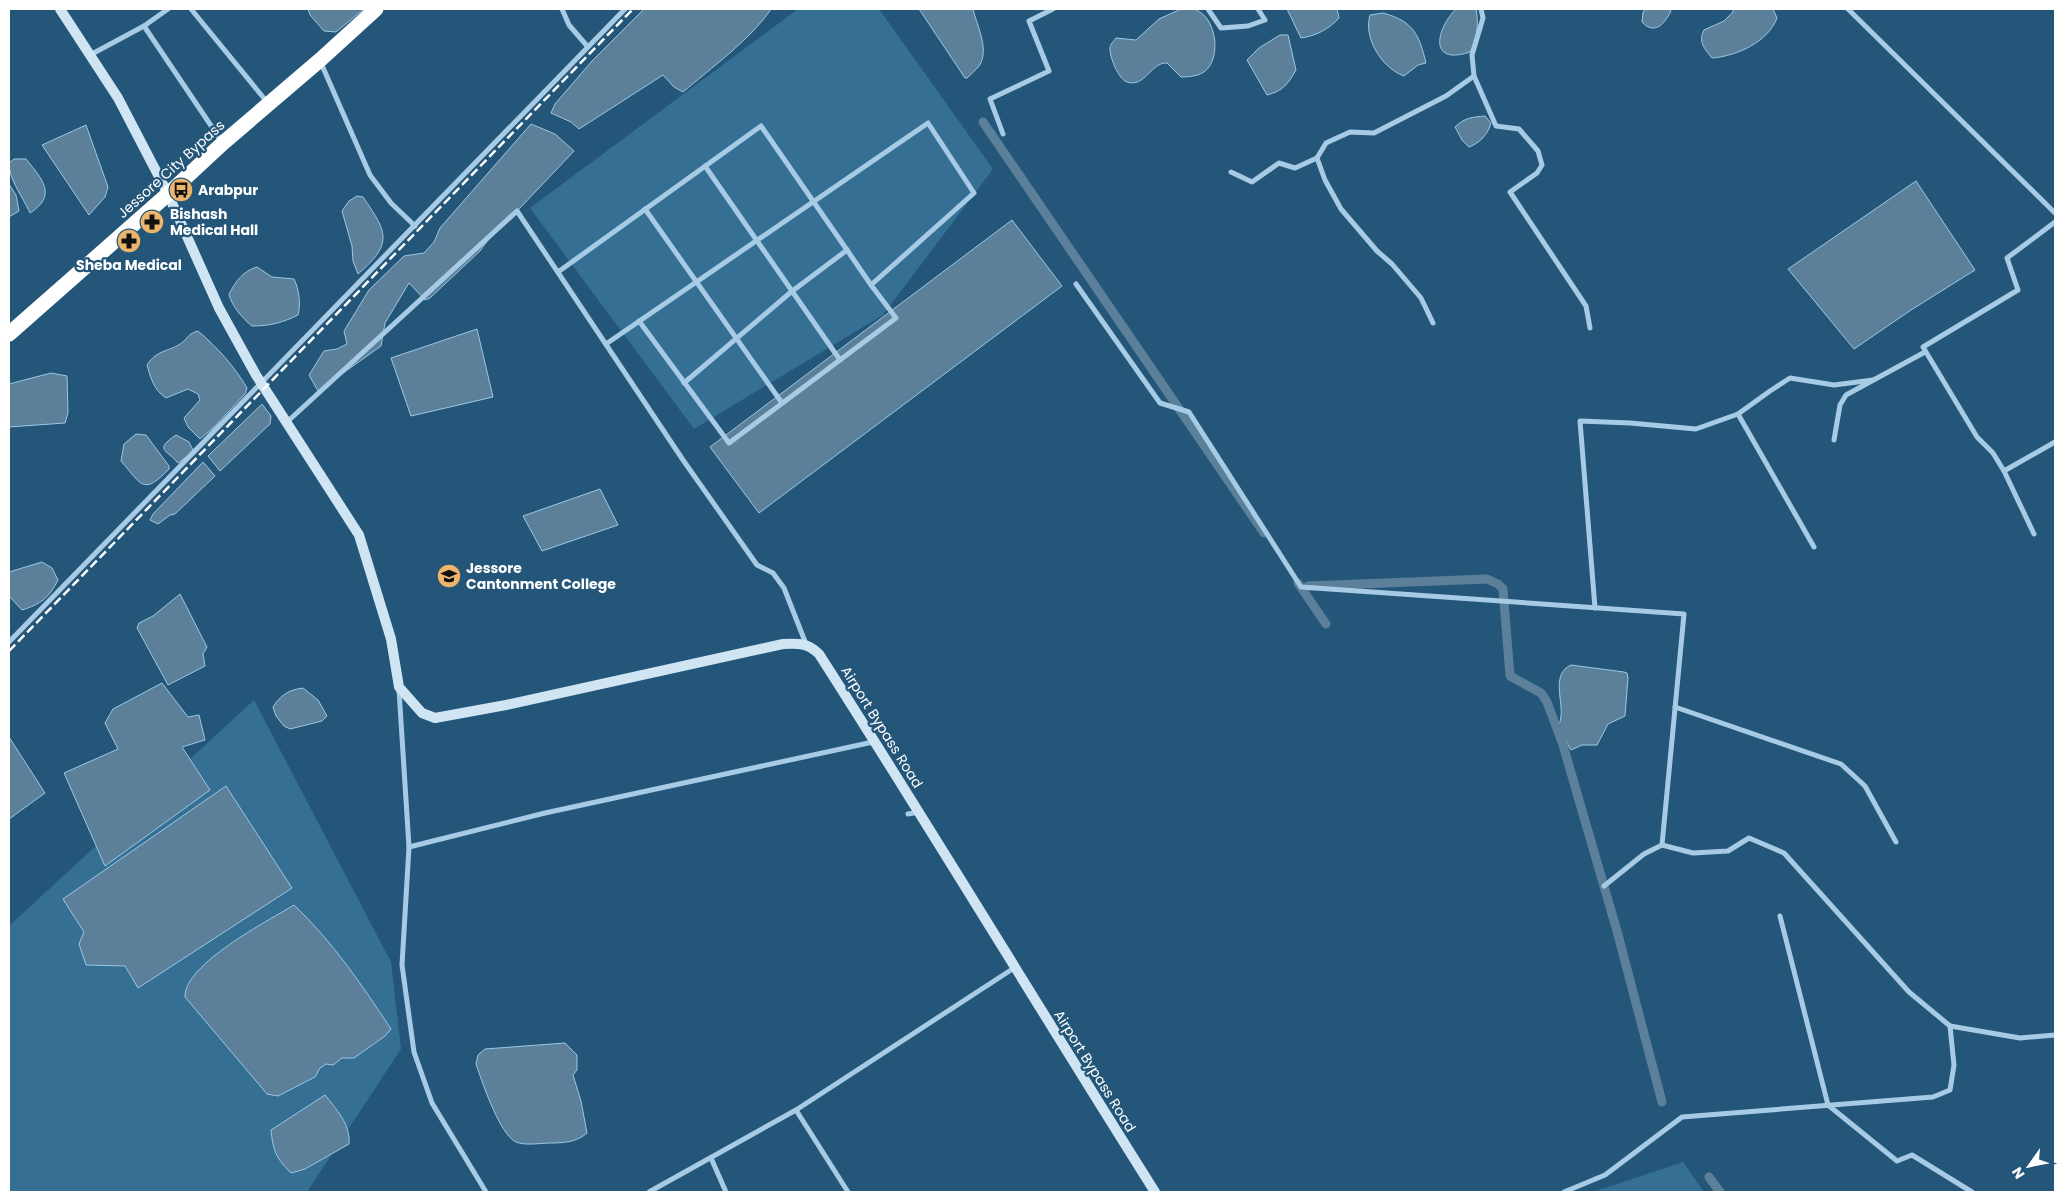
<svg xmlns="http://www.w3.org/2000/svg" width="2064" height="1201" font-family="Poppins,sans-serif">
<rect width="100%" height="100%" fill="#245679"/>
<g fill="#356f94">
<path d="M 798,9 L 879,9 L 993,169 L 883,315 L 694,429 L 530,208 Z"/>
<path d="M 254,700 L 391,962 L 401,1049 L 307,1192 L 9,1192 L 9,926 Z"/>
<path d="M 1683,1162 L 1704,1192 L 1593,1192 Z"/>
</g>
<g fill="#5c8099" stroke="#9bc8e4">
<path d="M 308,9 L 364,9 L 336,32 L 324,31 L 310,15 Z"/>
<path d="M 644,9 L 771,9 C 752,38 710,69 683,92 L 674,87 L 663,75 L 579,129 L 571,122 L 551,113 L 555,104 L 592,61 Z"/>
<path d="M 919,9 L 973,9 C 977,26 990,50 979,66 C 976,70 971,74 967,78 L 965,78 Z"/>
<path d="M 1181,9 C 1184,9 1189,8 1193,9 C 1216,14 1223,58 1204,72 C 1198,76 1189,77 1181,77 L 1167,63 C 1151,62 1145,88 1127,82 C 1119,80 1109,56 1110,48 C 1110,44 1114,41 1116,38 L 1136,40 L 1159,19 Z"/>
<path d="M 1287,9 L 1337,9 L 1339,18 C 1329,29 1316,36 1301,38 Z"/>
<path d="M 1456,9 L 1476,9 C 1479,24 1477,39 1470,52 C 1428,66 1436,29 1456,9 Z"/>
<path d="M 1646,9 L 1669,9 L 1671,11 C 1665,23 1655,36 1642,22 L 1643,12 Z"/>
<path d="M 1733,9 L 1773,9 L 1777,18 C 1768,42 1737,56 1712,58 C 1704,48 1698,42 1704,30 L 1724,21 L 1733,12 Z"/>
<path d="M 1383,13 C 1413,21 1419,34 1426,63 L 1418,65 L 1404,76 C 1382,68 1363,38 1370,15 Z"/>
<path d="M 1280,35 L 1288,35 L 1296,70 C 1288,84 1283,91 1267,95 L 1247,60 L 1259,48 Z"/>
<path d="M 1485,116 L 1491,123 C 1488,134 1480,143 1469,147 L 1462,140 L 1455,127 C 1464,118 1472,117 1485,116 Z"/>
<path d="M 531,124 L 555,134 L 574,151 L 501,228 L 491,236 L 480,251 L 430,298 L 425,300 L 409,283 L 385,323 L 381,346 L 318,391 L 309,375 L 324,351 L 337,349 L 347,344 L 344,331 L 369,290 L 404,256 L 424,253 L 434,242 L 440,228 Z"/>
<path d="M 86,125 L 108,187 L 105,197 L 89,215 L 42,145 Z"/>
<path d="M 14,159 L 26,159 C 42,179 58,195 30,213 C 23,197 9,180 9,163 Z"/>
<path d="M 1916,181 L 1975,270 L 1911,310 L 1854,349 L 1788,269 Z"/>
<path d="M 9,184 L 16,195 L 19,211 L 9,217 Z"/>
<path d="M 357,196 L 363,197 C 387,232 394,243 358,274 L 353,261 L 352,246 L 342,211 L 349,201 Z"/>
<path d="M 1012,220 L 1062,286 L 759,513 L 710,447 Z"/>
<path d="M 257,267 L 272,277 L 294,279 C 299,289 301,304 298,315 C 282,323 269,326 252,326 C 243,319 231,305 229,294 C 236,281 243,271 257,267 Z"/>
<path d="M 477,329 L 493,397 L 411,416 L 391,358 Z"/>
<path d="M 198,331 C 217,347 235,367 247,388 L 245,394 L 212,429 L 200,439 L 188,427 L 184,418 L 200,400 L 198,394 L 188,389 L 166,398 C 154,390 151,379 147,365 C 157,349 170,352 183,342 C 189,336 190,333 198,331 Z"/>
<path d="M 51,373 L 67,376 L 68,413 L 65,423 L 9,427 L 9,384 Z"/>
<path d="M 262,404 L 271,416 L 270,424 L 220,471 L 208,456 Z"/>
<path d="M 136,434 L 146,435 L 169,466 L 169,469 C 143,496 142,485 121,461 L 124,444 Z"/>
<path d="M 176,435 L 189,442 L 193,450 L 189,455 L 178,463 C 166,449 154,450 176,435 Z"/>
<path d="M 203,462 L 215,476 L 175,514 L 170,515 L 158,524 L 150,520 L 153,514 Z"/>
<path d="M 600,489 L 618,525 L 542,551 L 523,516 Z"/>
<path d="M 42,562 L 52,568 L 58,580 C 49,598 41,604 22,610 L 9,596 L 9,572 Z"/>
<path d="M 180,594 L 207,647 L 203,654 L 205,666 L 168,685 L 137,628 L 139,623 L 153,616 Z"/>
<path d="M 1571,665 L 1624,672 L 1627,673 L 1628,678 L 1625,716 L 1608,724 L 1597,745 L 1582,745 L 1571,750 L 1558,728 C 1559,724 1561,720 1561,716 C 1563,700 1551,674 1571,665 Z"/>
<path d="M 162,683 L 188,717 L 199,715 L 205,740 L 182,747 L 210,790 L 105,866 L 64,773 L 118,749 L 105,723 L 113,709 Z"/>
<path d="M 303,688 L 318,700 L 327,716 L 322,721 L 290,729 L 284,726 L 276,716 L 273,707 C 281,695 288,690 303,688 Z"/>
<path d="M 9,737 L 45,793 L 9,819 Z"/>
<path d="M 226,786 L 292,888 L 138,988 L 125,966 L 86,965 L 79,944 L 84,932 L 63,899 Z"/>
<path d="M 294,905 C 332,941 362,985 391,1029 L 385,1036 L 354,1058 L 342,1058 L 333,1065 L 326,1064 L 320,1068 L 315,1077 L 278,1096 L 267,1094 L 185,997 C 184,964 268,921 294,905 Z"/>
<path d="M 565,1043 L 577,1055 L 577,1070 L 573,1075 L 581,1101 L 587,1133 C 577,1142 564,1143 551,1143 C 541,1143 525,1146 516,1142 C 500,1135 482,1082 476,1064 L 478,1055 L 485,1049 Z"/>
<path d="M 325,1095 C 336,1109 351,1125 349,1144 L 305,1169 L 291,1173 C 276,1158 273,1151 271,1130 Z"/>
</g>
<g fill="none" stroke-linecap="round" stroke-linejoin="round">
<g stroke="#5c8099" stroke-width="9">
<path d="M 983,122 L 1264,533"/>
<path d="M 1298,583 L 1326,624"/>
<path d="M 1308,586 L 1487,579 L 1498,584 L 1503,589 L 1510,676 L 1541,693 L 1547,702 L 1563,745 L 1617,931 L 1662,1102"/>
<path d="M 1709,1177 L 1720,1192"/>
</g>
<g stroke="#a7cbe4" stroke-width="5">
<path d="M 191,9 L 267,102"/>
<path d="M 562,9 L 569,25 L 588,47"/>
<path d="M 1208,9 L 1221,28 L 1248,26 L 1265,20 L 1258,9"/>
<path d="M 1848,9 L 2055,213"/>
<path d="M 144,26 L 222,142"/>
<path d="M 90,55 L 144,26 L 168,9"/>
<path d="M 321,63 L 370,175 L 391,203 L 415,226"/>
<path d="M 1474,76 L 1496,126 L 1519,129 L 1538,151 L 1542,165 L 1537,173 L 1510,192 L 1586,306 L 1590,328"/>
<path d="M 1003,134 L 990,99 L 1049,71 L 1029,21 L 1053,9"/>
<path d="M 705,166 L 840,360"/>
<path d="M 1231,172 L 1252,182 L 1279,163 L 1295,168 L 1317,158"/>
<path d="M 645,209 L 782,403"/>
<path d="M 847,250 L 871,285"/>
<path d="M 558,272 L 761,126 L 847,250 L 791,292 L 684,383"/>
<path d="M 1076,284 L 1160,403 L 1189,412 L 1301,587 L 1684,614 L 1662,845"/>
<path d="M 1433,323 L 1421,298 L 1392,264 L 1377,251 L 1341,209 L 1325,180 L 1317,158 L 1326,143 L 1350,132 L 1374,133 L 1446,96 L 1474,76 L 1472,55 L 1483,18 L 1481,9"/>
<path d="M 606,344 L 928,123 L 974,193 L 871,285 L 896,318 L 729,443 L 639,321"/>
<path d="M 1738,414 L 1814,547"/>
<path d="M 287,422 L 517,211 L 683,460 L 757,565 L 773,573 L 784,588 L 806,644"/>
<path d="M 1834,440 L 1840,405 L 1846,395 L 1925,352"/>
<path d="M 2004,471 L 2055,442"/>
<path d="M 2034,534 L 2004,471 L 1993,453 L 1977,437 L 1923,347 L 2018,290 L 2007,258 L 2055,222"/>
<path d="M 1595,608 L 1580,421 L 1630,423 L 1696,429 L 1738,414 L 1770,391 L 1790,378 L 1834,385 L 1873,380"/>
<path d="M 9,642 L 625,9"/>
<path d="M 399,690 L 409,847 L 402,965 L 414,1052 L 432,1103 L 486,1192"/>
<path d="M 1675,707 L 1841,764 L 1865,786 L 1896,842"/>
<path d="M 908,814 L 919,812"/>
<path d="M 409,847 L 545,813 L 873,742"/>
<path d="M 1780,916 L 1828,1105 L 1897,1161 L 1912,1155 L 1972,1192"/>
<path d="M 1950,1026 L 2020,1038 L 2055,1035"/>
<path d="M 711,1158 L 726,1192"/>
<path d="M 649,1192 L 796,1110"/>
<path d="M 848,1192 L 796,1110 L 1014,968"/>
<path d="M 1564,1192 L 1605,1175 L 1682,1117 L 1933,1097 L 1950,1090 L 1954,1065 L 1950,1026 L 1909,992 L 1784,853 L 1749,838 L 1728,851 L 1693,853 L 1662,845 L 1644,854 L 1604,886"/>
</g>
<path stroke="#cfe5f4" stroke-width="10" d="M 60,9 L 118,98 L 168,194 L 219,308 L 256,375 L 359,535 L 391,639 L 399,687 L 422,713 L 435,718 L 506,705 L 783,644 C 798,643 808,643 819,654 C 933,832 1042,1013 1155,1192"/>
<path stroke="#fff" stroke-width="15" d="M 9,334 L 168,194 L 223,143 L 320,60 L 376,9"/>
<path stroke="#fff" stroke-width="2.5" stroke-dasharray="9 4" stroke-linecap="butt" d="M 9,651 L 633,9"/>
</g>
<defs>
<g id="bus-disc" transform="scale(1.25)"><circle r="9.5" fill="#edb46b" stroke="#245679"/><path d="M-5-6H5V4H4V6H2V4H-2V6H-4V4H-5ZM-3.5-4V0h7V-4ZM-3.5 1.2v1.5H-2V1.2ZM2 1.2v1.5H3.5V1.2Z" fill="#111"/></g>
<g id="pharmacy-disc" transform="scale(1.25)"><circle r="9.5" fill="#edb46b" stroke="#245679"/><path d="M-2-6h4v4h4v4h-4v4h-4v-4h-4v-4h4Z" fill="#111"/></g>
<g id="university-disc" transform="scale(1.25)"><circle r="9.5" fill="#edb46b" stroke="#245679"/><path d="M0-5L7-2L0 1L-7-2ZM-4 1L0 2.5L4 1V4Q0 6-4 4Z" fill="#111"/></g>
</defs>
<g fill-rule="evenodd">
<use href="#bus-disc" x="181" y="190"/>
<use href="#pharmacy-disc" x="152" y="222"/>
<use href="#pharmacy-disc" x="129" y="241"/>
<use href="#university-disc" x="449" y="576"/>
</g>
<g text-anchor="middle" dominant-baseline="central" stroke-width="4.5" stroke-linejoin="round" paint-order="stroke">
<g font-size="14" fill="#fff" stroke="#245679">
<text transform="translate(171 169) rotate(-42)">Jessore City Bypass</text>
<text transform="translate(882 727) rotate(58)">Airport Bypass Road</text>
<text transform="translate(1095 1071) rotate(58)">Airport Bypass Road</text>
</g>
<g font-size="14" font-weight="bold" fill="#fff" stroke="#245679" text-anchor="start">
<text x="198" y="190">Arabpur</text>
<text x="170" y="214">Bishash<tspan x="170" dy="16">Medical Hall</tspan></text>
<text x="129" y="265" text-anchor="middle">Sheba Medical</text>
<text x="466" y="568">Jessore<tspan x="466" dy="16">Cantonment College</tspan></text>
</g>
</g>
<rect width="2064" height="1201" fill="none" stroke="#ffffff" stroke-width="20"/>
<g transform="translate(2029 1166) rotate(237)" stroke="#245679" stroke-width="4" paint-order="stroke">
<path d="M0-4L9 19L0 12L-9 19Z" fill="#ffffff"/>
<text y="-8" font-size="14" font-weight="bold" text-anchor="middle" fill="#ffffff">N</text>
</g>
</svg>
